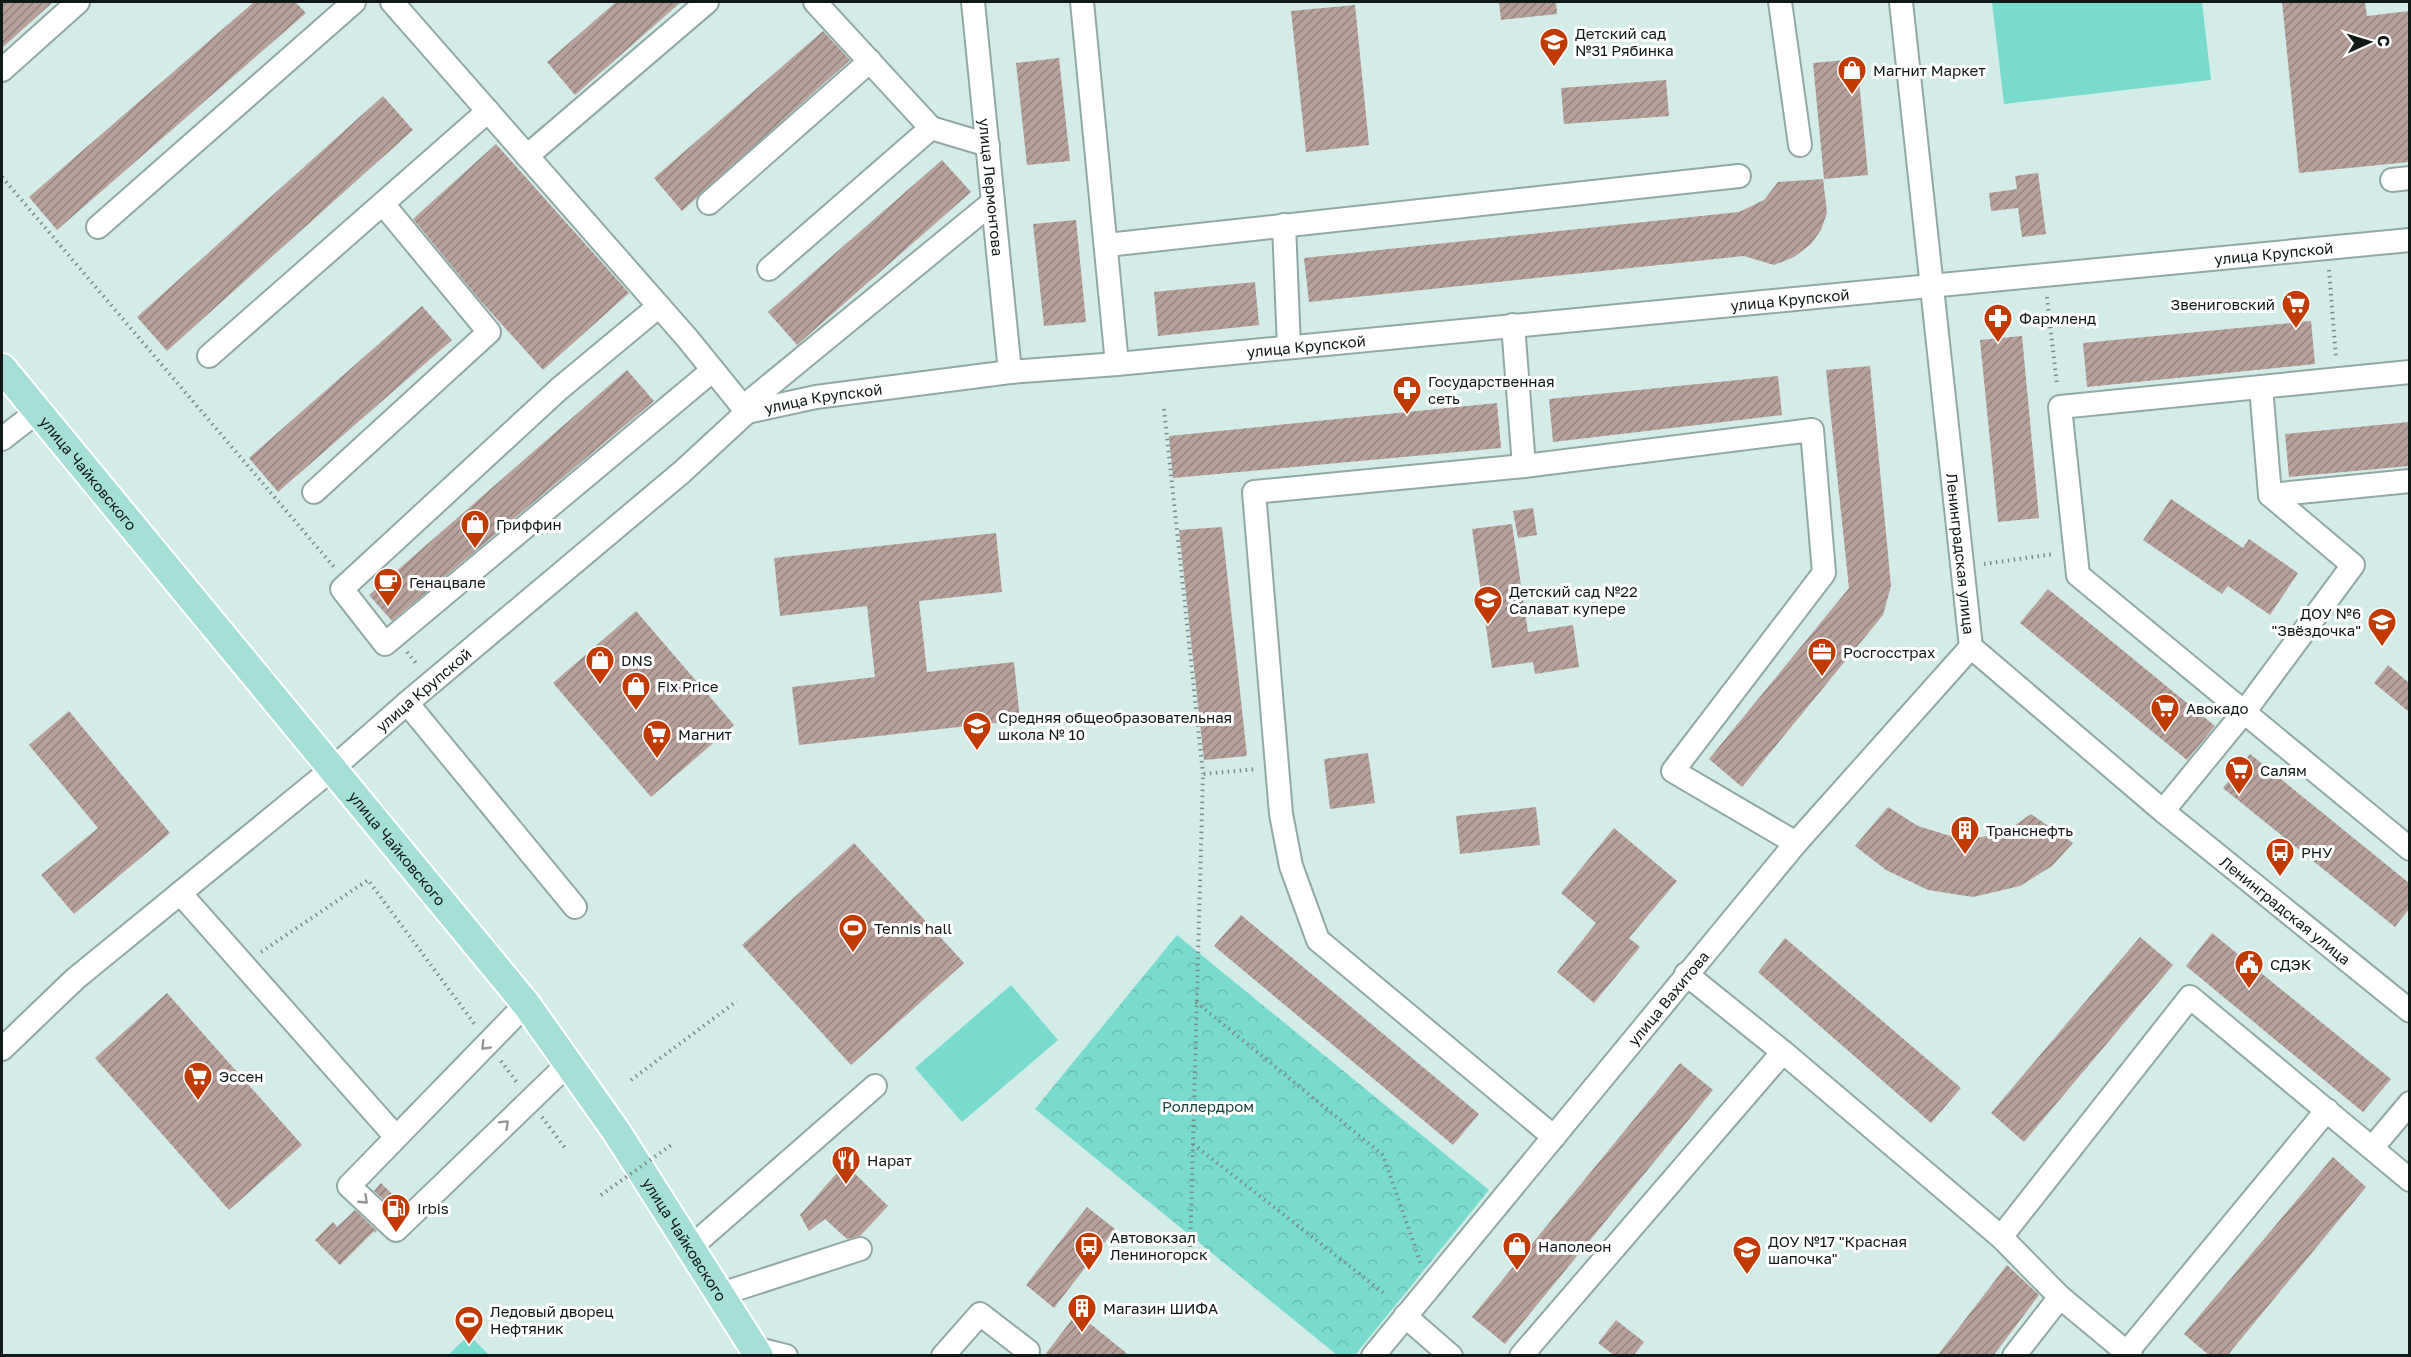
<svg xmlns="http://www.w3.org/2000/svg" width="2411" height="1357" font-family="'Golos Text',sans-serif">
<defs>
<pattern id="park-crowns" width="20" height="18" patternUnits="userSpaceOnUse" patternTransform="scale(1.5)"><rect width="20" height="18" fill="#79dbce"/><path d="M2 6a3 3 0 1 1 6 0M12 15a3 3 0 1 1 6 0" fill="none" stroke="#68bbb0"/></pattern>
<pattern id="building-hatch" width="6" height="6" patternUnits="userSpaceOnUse" patternTransform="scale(1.5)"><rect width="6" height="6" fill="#b7a19a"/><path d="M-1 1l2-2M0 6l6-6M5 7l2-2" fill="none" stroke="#93827d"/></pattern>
</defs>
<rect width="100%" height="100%" fill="#d3ece8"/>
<path fill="url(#park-crowns)" d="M 1177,935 L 1489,1190 L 1355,1355 L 1337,1355 L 1035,1109 Z"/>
<g fill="#79dbce">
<path d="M 1992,2 L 2202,2 L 2211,80 L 2004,104 Z"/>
<path d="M 1011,985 L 1058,1040 L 962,1122 L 915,1068 Z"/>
<path d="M 469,1335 L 489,1355 L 448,1355 Z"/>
</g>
<g fill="url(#building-hatch)">
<path d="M 2,2 L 53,2 L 2,48 Z"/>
<path d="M 254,2 L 295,2 L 306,13 L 57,230 L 29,197 Z"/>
<path d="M 616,2 L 681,2 L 575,95 L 547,62 Z"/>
<path d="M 1499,2 L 1556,2 L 1557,14 L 1501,20 Z"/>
<path d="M 2282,2 L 2365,2 L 2367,16 L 2409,11 L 2409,162 L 2299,173 Z"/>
<path d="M 1355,5 L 1369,145 L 1306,152 L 1291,11 Z"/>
<path d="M 823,31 L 850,60 L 682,211 L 654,178 Z"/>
<path d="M 1059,58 L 1070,161 L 1027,165 L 1016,63 Z"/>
<path d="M 1857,59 L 1868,175 L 1824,179 L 1813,63 Z"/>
<path d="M 1666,80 L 1669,116 L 1564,124 L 1561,88 Z"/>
<path d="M 383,96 L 413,130 L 167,351 L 137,317 Z"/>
<path d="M 496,144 L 629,293 L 543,370 L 479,299 L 413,219 Z"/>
<path d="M 942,160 L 971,192 L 797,345 L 768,312 Z"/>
<path d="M 2038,173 L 2046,234 L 2022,237 L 2018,208 L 1991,211 L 1989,193 L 2017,189 L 2015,176 Z"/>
<path d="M 1823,179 L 1827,213 L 1821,230 L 1811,244 L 1794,257 L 1774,265 L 1744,256 L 1309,302 L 1304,258 L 1739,212 L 1764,200 L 1778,182 Z"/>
<path d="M 1076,220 L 1086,322 L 1044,326 L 1033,224 Z"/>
<path d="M 1255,282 L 1259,325 L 1158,336 L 1154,292 Z"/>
<path d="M 422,306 L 452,340 L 278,492 L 249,458 Z"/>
<path d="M 2311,321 L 2315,364 L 2087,387 L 2083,343 Z"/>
<path d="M 2022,336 L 2039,518 L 1998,522 L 1980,340 Z"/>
<path d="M 1870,366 L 1891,586 L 1883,615 L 1742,787 L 1709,759 L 1849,588 L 1826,370 Z"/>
<path d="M 627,370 L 654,401 L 392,621 L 369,595 Z"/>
<path d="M 1778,376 L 1782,415 L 1553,442 L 1549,399 Z"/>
<path d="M 1497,403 L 1501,448 L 1173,478 L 1169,436 Z"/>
<path d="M 2409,422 L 2409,466 L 2289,477 L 2285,434 Z"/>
<path d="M 2171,499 L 2243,548 L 2249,539 L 2298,573 L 2270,615 L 2228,586 L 2222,594 L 2143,540 Z"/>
<path d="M 1533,508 L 1537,535 L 1518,538 L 1513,511 Z"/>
<path d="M 1512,524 L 1528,632 L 1573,625 L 1579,667 L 1535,674 L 1533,662 L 1492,668 L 1472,529 Z"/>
<path d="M 1222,527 L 1247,756 L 1204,760 L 1179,530 Z"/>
<path d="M 996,533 L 1002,592 L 919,601 L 927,672 L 1014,662 L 1020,720 L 799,745 L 792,687 L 875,677 L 867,606 L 780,616 L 774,558 Z"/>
<path d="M 2048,589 L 2215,726 L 2187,760 L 2020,623 Z"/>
<path d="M 636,611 L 734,725 L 651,797 L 553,683 Z"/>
<path d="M 2388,665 L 2409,683 L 2409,712 L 2374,683 Z"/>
<path d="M 69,711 L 170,833 L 74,914 L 41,875 L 98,828 L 29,745 Z"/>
<path d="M 1368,753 L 1375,803 L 1330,809 L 1324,759 Z"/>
<path d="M 2250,754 L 2409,883 L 2409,909 L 2395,927 L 2223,788 Z"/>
<path d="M 1536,807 L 1540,845 L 1460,854 L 1456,816 Z"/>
<path d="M 1888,807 L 1918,826 L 1947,835 L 1970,839 L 1994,835 L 2014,826 L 2031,814 L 2073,843 L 2052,866 L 2020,886 L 1973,897 L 1928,890 L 1886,870 L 1855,846 Z"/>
<path d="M 1614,828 L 1677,881 L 1629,938 L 1640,947 L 1594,1003 L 1557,972 L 1596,923 L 1561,893 Z"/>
<path d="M 854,843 L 964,963 L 851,1065 L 742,945 Z"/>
<path d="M 1241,915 L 1479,1114 L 1453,1145 L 1214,946 Z"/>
<path d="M 2212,933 L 2391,1079 L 2363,1112 L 2186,966 Z"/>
<path d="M 2140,937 L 2173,965 L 2024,1142 L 1991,1113 Z"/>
<path d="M 1785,938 L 1961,1088 L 1931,1123 L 1758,972 Z"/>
<path d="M 167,993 L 302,1145 L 229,1210 L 95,1058 Z"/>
<path d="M 1680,1063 L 1713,1090 L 1505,1344 L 1472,1317 Z"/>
<path d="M 2333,1157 L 2366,1187 L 2227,1356 L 2210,1356 L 2184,1334 Z"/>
<path d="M 845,1164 L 888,1206 L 860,1236 L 847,1239 L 825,1219 L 809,1231 L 800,1215 Z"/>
<path d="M 381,1183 L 403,1205 L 396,1211 L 374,1191 Z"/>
<path d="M 1087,1207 L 1115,1229 L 1054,1308 L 1026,1285 Z"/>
<path d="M 355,1210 L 377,1231 L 375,1233 L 374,1231 L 340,1265 L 315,1240 L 333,1222 L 337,1227 Z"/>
<path d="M 2007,1265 L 2039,1295 L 1993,1356 L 1937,1356 Z"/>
<path d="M 1077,1313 L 1130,1356 L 1044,1356 Z"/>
<path d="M 1616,1320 L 1644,1342 L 1633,1356 L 1615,1356 L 1598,1343 Z"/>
</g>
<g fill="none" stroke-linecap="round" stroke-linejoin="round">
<g stroke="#90a9a5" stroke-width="26">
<g id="minor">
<path d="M 392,2 L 687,338 L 747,412"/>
<path d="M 815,2 L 931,128"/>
<path id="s1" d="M 973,2 L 1010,372"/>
<path d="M 1082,2 L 1117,364"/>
<path d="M 1780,2 L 1800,145"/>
<path id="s2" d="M 1901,2 L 1971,647 L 2163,811 L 2410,1011"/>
<path d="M 2,70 L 78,2"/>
<path d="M 527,156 L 707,2"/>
<path d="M 2392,180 L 2410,178"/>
<path d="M 709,203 L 870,61"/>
<path d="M 1284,225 L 1289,347"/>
<path d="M 98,227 L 354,2"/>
<path d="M 1107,245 L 1739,176"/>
<path d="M 769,269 L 931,128 L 988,145"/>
<path d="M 659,306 L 559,389 L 342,589 L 385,644 L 713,370"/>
<path d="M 1513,325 L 1524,466 L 1254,492 L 1281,814 L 1291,866 L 1318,940 L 1554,1137"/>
<path d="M 209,356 L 488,111"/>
<path d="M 2410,372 L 2060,407 L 2078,575 L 2410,849"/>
<path d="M 2261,387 L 2270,495 L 2410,481"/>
<path d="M 743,407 L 993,202"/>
<path d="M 2,439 L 38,411"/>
<path d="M 1524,466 L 1812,430 L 1824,573 L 1673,771 L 1796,843"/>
<path d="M 314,492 L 489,332 L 383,204"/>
<path d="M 407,703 L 575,907"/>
<path d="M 2163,811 L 2245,711 L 2353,565 L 2270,495"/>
<path d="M 180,893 L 396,1137"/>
<path d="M 1686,974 L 1783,1052 L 2001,1237 L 2190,997 L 2410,1180"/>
<path d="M 526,1004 L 349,1186 L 396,1230 L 569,1063"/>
<path id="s3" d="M 2,1049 L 75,979 L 332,769 L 407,703 L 682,472 L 747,412 L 816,397 L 1010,372 L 1117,364 L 2410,240"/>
<path d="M 2372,1148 L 2410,1103"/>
<path d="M 2001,1237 L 2060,1297 L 2131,1356"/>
<path d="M 691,1247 L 875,1086"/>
<path d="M 721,1294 L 860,1249"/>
<path d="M 1405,1316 L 1451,1356"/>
<path d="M 754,1348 L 786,1356"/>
<path d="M 2127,1352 L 2327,1110"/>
<path d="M 943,1356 L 980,1314 L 1028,1351 L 1024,1356"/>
<path id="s4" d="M 1373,1356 L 1796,843 L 1971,647"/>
<path d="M 1521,1356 L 1783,1052"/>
<path d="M 2014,1356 L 2060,1297"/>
</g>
</g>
<g stroke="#fff" stroke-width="32">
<g id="major">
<path id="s5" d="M 2,368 L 526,1004 L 616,1131 L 759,1356"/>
</g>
</g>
<g stroke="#798b88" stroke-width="4" stroke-dasharray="1.5 4.5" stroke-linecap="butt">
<path d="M 2,177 L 334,567"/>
<path d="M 2329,270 L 2336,358"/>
<path d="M 2047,297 L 2057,385"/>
<path d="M 1164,409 L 1203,774"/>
<path d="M 1984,564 L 2054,554"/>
<path d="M 407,652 L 416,663"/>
<path d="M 261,952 L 368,880 L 476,1026"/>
<path d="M 1196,1002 L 1383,1155 L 1421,1264"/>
<path d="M 501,1061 L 518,1084"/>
<path d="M 631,1080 L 737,1001"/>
<path d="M 542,1117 L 565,1148"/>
<path d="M 1193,1144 L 1384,1293"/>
<path d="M 1190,1253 L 1203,774 L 1257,769"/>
</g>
<use href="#minor" stroke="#fff" stroke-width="22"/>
<use href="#major" stroke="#a5dfd7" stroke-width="28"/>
<path stroke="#798b88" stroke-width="4" stroke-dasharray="1.5 4.5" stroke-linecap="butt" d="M 601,1195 L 674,1143"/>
</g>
<defs><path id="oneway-chevron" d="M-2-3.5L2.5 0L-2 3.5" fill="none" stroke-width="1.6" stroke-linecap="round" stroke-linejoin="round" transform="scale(1.5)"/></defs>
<g stroke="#939897">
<use href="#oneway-chevron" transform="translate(485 1046) rotate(134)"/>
<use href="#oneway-chevron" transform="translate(505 1124) rotate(-44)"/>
<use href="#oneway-chevron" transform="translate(364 1200) rotate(43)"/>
</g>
<defs>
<g id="school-pin" transform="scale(1.5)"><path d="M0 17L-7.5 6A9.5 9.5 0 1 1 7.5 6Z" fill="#c13a00" stroke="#fff"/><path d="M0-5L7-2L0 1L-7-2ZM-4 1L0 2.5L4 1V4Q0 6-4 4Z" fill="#fff"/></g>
<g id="shop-pin" transform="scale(1.5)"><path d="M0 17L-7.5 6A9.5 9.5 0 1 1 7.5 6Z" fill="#c13a00" stroke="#fff"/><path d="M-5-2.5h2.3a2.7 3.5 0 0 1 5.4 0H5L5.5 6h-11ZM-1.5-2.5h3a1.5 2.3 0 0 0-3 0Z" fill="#fff"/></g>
<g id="supermarket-pin" transform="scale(1.5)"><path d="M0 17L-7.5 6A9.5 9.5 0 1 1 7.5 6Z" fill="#c13a00" stroke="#fff"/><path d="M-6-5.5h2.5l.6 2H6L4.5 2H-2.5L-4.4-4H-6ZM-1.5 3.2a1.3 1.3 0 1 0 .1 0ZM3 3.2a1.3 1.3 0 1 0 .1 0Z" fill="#fff"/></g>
<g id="pharmacy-pin" transform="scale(1.5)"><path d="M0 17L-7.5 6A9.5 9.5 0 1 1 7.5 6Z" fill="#c13a00" stroke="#fff"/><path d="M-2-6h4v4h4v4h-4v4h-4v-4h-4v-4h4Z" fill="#fff"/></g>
<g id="cafe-pin" transform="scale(1.5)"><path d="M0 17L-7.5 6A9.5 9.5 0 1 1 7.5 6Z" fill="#c13a00" stroke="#fff"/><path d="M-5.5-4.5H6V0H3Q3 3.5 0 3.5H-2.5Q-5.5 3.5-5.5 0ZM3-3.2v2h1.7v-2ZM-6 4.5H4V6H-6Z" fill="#fff"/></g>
<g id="office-pin" transform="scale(1.5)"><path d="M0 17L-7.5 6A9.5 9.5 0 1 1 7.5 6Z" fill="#c13a00" stroke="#fff"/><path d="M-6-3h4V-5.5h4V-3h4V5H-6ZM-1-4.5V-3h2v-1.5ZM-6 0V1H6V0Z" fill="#fff"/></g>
<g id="building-pin" transform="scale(1.5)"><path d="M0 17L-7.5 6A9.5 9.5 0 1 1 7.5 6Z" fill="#c13a00" stroke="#fff"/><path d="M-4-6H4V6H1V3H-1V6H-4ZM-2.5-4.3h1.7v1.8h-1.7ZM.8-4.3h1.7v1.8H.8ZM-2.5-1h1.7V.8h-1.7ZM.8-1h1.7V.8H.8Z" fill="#fff"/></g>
<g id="bus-pin" transform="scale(1.5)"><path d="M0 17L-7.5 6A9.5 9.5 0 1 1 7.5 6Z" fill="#c13a00" stroke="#fff"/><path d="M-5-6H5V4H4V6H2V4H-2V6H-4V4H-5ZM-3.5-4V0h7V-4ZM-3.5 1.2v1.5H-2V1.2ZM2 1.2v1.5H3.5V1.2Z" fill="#fff"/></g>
<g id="stadium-pin" transform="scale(1.5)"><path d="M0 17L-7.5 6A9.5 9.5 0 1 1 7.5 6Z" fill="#c13a00" stroke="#fff"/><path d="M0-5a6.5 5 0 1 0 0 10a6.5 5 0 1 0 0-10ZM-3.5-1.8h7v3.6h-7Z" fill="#fff"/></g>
<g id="civic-pin" transform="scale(1.5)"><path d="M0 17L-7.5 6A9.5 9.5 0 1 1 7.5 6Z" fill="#c13a00" stroke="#fff"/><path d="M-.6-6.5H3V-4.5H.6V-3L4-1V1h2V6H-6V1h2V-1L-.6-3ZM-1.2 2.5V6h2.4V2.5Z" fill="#fff"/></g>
<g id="restaurant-pin" transform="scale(1.5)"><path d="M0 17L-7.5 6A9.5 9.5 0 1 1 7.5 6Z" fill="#c13a00" stroke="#fff"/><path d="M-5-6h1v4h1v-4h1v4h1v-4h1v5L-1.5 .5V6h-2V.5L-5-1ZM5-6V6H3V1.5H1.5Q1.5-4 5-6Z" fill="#fff"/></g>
<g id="fuel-pin" transform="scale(1.5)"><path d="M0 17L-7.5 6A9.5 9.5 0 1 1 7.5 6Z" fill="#c13a00" stroke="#fff"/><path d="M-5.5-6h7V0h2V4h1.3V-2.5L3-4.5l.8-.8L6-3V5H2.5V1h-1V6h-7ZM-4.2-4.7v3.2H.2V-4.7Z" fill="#fff"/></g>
</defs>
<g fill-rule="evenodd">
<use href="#school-pin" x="1554" y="42"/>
<use href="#shop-pin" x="1852" y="70"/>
<use href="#supermarket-pin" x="2296" y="304"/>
<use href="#pharmacy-pin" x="1998" y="318"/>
<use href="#pharmacy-pin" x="1407" y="390"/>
<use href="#shop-pin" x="475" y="524"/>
<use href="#cafe-pin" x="388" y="582"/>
<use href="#school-pin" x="1488" y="600"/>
<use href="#school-pin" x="2382" y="622"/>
<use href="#office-pin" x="1822" y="652"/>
<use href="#shop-pin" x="600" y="660"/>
<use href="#shop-pin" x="636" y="686"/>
<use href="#supermarket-pin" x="2165" y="708"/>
<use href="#school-pin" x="977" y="726"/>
<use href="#supermarket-pin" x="657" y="734"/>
<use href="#supermarket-pin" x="2239" y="770"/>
<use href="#building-pin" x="1965" y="830"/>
<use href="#bus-pin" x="2280" y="852"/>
<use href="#stadium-pin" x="853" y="928"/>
<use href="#civic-pin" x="2249" y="964"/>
<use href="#supermarket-pin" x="198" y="1076"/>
<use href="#restaurant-pin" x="846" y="1160"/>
<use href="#fuel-pin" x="396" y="1208"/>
<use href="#bus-pin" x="1089" y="1246"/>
<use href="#shop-pin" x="1517" y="1246"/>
<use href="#school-pin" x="1747" y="1250"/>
<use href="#building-pin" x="1082" y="1308"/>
<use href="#stadium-pin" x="469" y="1320"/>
</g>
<g text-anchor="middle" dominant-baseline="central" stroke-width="6" stroke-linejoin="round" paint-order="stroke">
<g font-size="15" fill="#101918" stroke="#fff" text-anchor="start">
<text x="1575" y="33">Детский сад<tspan x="1575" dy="17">№31 Рябинка</tspan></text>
<text x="1873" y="70">Магнит Маркет</text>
<text x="2275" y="304" text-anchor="end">Звениговский</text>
<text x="2019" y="318">Фармленд</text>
<text x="1428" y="381">Государственная<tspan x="1428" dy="17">сеть</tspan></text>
<text x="496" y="524">Гриффин</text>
<text x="409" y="582">Генацвале</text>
<text x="1509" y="591">Детский сад №22<tspan x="1509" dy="17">Салават купере</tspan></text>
<text x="2361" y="613" text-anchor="end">ДОУ №6<tspan x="2361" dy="17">"Звёздочка"</tspan></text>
<text x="1843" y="652">Росгосстрах</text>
<text x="621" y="660">DNS</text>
<text x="657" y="686">Fix Price</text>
<text x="2186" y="708">Авокадо</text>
<text x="998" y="717">Средняя общеобразовательная<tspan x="998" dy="17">школа № 10</tspan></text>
<text x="678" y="734">Магнит</text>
<text x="2260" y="770">Салям</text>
<text x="1986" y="830">Транснефть</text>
<text x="2301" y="852">РНУ</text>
<text x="874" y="928">Tennis hall</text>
<text x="2270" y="964">СДЭК</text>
<text x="219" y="1076">Эссен</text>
<text x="867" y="1160">Нарат</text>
<text x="417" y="1208">Irbis</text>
<text x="1110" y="1237">Автовокзал<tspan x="1110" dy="17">Лениногорск</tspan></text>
<text x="1768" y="1241">ДОУ №17 "Красная<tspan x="1768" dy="17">шапочка"</tspan></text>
<text x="1538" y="1246">Наполеон</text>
<text x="1103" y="1308">Магазин ШИФА</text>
<text x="490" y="1311">Ледовый дворец<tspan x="490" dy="17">Нефтяник</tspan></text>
</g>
<g font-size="15" fill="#101918" stroke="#fff">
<text stroke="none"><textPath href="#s1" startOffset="186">улица Лермонтова</textPath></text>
<text stroke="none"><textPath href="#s3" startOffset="2516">улица Крупской</textPath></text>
<text stroke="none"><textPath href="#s3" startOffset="2030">улица Крупской</textPath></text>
<text stroke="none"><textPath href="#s3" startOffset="1544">улица Крупской</textPath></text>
<text stroke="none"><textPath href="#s3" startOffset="1058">улица Крупской</textPath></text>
<text stroke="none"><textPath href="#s5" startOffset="136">улица Чайковского</textPath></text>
<text stroke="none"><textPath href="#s2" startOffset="555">Ленинградская улица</textPath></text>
<text stroke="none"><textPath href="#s3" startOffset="554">улица Крупской</textPath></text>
<text stroke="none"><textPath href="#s5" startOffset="622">улица Чайковского</textPath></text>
<text stroke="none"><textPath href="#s2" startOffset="1059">Ленинградская улица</textPath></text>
<text stroke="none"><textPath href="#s4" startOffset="464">улица Вахитова</textPath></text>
<text stroke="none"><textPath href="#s5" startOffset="1108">улица Чайковского</textPath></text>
</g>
<g font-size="15" fill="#15443e" stroke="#fff">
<text x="1208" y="1106">Роллердром</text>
</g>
</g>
<rect width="2411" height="1357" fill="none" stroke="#101918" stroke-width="6"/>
<g transform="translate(2369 42) rotate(86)" stroke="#ffffff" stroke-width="4.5" paint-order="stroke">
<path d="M0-4.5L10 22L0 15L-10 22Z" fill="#101918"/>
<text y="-9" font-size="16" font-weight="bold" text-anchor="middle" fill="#101918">С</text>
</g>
</svg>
